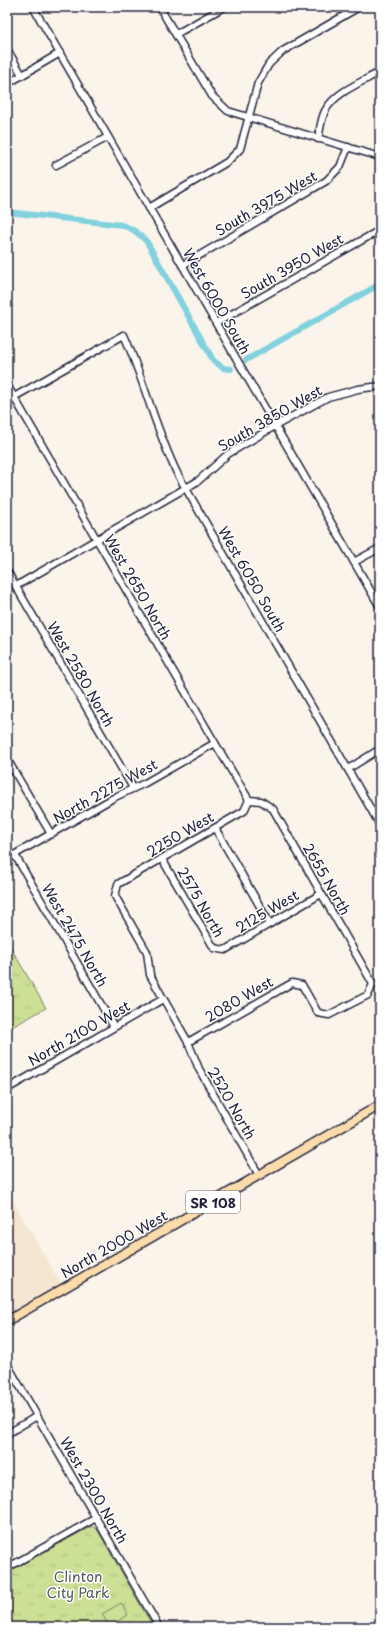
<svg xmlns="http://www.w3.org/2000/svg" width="387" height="1634" font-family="'Playpen Sans',sans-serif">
<defs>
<pattern id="park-tufts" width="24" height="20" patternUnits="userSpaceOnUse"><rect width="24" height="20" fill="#cce095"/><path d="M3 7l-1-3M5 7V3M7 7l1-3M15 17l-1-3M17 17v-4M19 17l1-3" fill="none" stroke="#afc081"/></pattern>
</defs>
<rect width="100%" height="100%" fill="#faf4eb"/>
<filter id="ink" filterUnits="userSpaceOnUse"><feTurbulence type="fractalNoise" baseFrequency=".025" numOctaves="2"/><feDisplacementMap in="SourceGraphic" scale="8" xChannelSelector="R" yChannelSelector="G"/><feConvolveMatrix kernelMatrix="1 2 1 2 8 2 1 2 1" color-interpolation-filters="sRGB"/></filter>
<g filter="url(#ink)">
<path fill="#f5e6d2" d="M 7,1190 L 61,1284 L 7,1315 Z"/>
<g fill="url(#park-tufts)" stroke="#778168">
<path d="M 7,941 L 46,1008 L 7,1030 Z"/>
<path d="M 90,1527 L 94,1527 L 97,1529 L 153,1627 L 7,1627 L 7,1572 Z"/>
</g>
<path fill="#cce095" stroke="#778168" d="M 121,1603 L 128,1615 L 109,1626 L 102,1614 Z"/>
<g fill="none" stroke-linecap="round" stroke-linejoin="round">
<g stroke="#82d1de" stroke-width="6">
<path d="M 7,212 L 122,225 C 133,229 139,233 147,242 L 213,360 L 223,368 L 231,369"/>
<path d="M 246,360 L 380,284"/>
</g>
<g stroke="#22223b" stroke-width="9">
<g id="minor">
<path d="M 33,7 L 380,607"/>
<path d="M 160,8 L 212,96 L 228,111 L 380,157"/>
<path d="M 176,34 L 224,7"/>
<path d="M 7,49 L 22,75"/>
<path d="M 7,84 L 60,53"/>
<path d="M 318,139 C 320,130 321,119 325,111 C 335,92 362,82 380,72"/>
<path d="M 56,165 L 108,137"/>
<path d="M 149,208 L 227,162 L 240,149 L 258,83 L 269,64 L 283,51 L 359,7"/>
<path d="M 183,265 L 326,181 L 340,167 L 348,147"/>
<path d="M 216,323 L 380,230"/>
<path d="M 7,385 L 215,743 L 249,800"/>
<path d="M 14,397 L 124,335 C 144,380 155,428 177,473 L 380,825"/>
<path d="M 354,562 L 380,548"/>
<path d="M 7,571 L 133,788"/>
<path d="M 16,586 L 198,481 L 228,454 L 275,426 L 328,397 L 358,389 L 380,386"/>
<path d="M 7,759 L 51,834"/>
<path d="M 348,769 L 380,749"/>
<path d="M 249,800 L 244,811 L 118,884 L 115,896 L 147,952 L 150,975 L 188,1042 L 199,1069 L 259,1175"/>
<path d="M 215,828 L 270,924"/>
<path d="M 15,855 L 114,1027"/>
<path d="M 7,859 L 115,797 L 145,783 L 215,743"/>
<path d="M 162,859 L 214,948 L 225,950 L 321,894"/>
<path d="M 188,1042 L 292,983 L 302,985 L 318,1013 L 329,1015 L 368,995 L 373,984 L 273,809 L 261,801 L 249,800"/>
<path d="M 7,1089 L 163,999"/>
<path d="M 7,1364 L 159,1627"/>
<path d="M 7,1434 L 37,1416"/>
<path d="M 7,1568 L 96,1518"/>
</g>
</g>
<g stroke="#22223b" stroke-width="11">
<path id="major" d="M 7,1321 L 380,1105"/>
</g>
<use href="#minor" stroke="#fff" stroke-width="6"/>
<use href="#major" stroke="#fddcac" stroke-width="8"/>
</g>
</g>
<g text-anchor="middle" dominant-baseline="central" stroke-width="3" stroke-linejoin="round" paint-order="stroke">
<rect fill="#fff" stroke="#646476" stroke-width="1" x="186" y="1191" width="54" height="22" rx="3"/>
<g font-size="13" font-weight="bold" fill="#22223b">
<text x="213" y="1202">SR 108</text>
</g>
<g font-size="14" fill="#22223b" stroke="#fff">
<text transform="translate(266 203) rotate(-30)">South 3975 West</text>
<text transform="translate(292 266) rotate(-30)">South 3950 West</text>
<text transform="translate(217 301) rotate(60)">West 6000 South</text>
<text transform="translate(270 418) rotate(-30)">South 3850 West</text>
<text transform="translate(252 579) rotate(60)">West 6050 South</text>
<text transform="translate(138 587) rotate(60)">West 2650 North</text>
<text transform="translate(81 674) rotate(60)">West 2580 North</text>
<text transform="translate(105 791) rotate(-29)">North 2275 West</text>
<text transform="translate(180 834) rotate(-30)">2250 West</text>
<text transform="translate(327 879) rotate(60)">2655 North</text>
<text transform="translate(201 902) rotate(60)">2575 North</text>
<text transform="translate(267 911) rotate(-30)">2125 West</text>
<text transform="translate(75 935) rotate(60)">West 2475 North</text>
<text transform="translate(239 999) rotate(-30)">2080 West</text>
<text transform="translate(79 1033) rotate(-30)">North 2100 West</text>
<text transform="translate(232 1103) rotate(60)">2520 North</text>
<text transform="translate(114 1244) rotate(-30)">North 2000 West</text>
<text transform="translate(94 1490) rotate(60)">West 2300 North</text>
</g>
<g font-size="14" fill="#555b56" stroke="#fff">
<text x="78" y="1576">Clinton<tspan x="78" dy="16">City Park</tspan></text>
</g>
</g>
<rect width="387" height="1634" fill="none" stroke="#fff" stroke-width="24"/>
<rect x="12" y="12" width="363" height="1610" fill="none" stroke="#22223b" stroke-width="1.5" filter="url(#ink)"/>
</svg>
